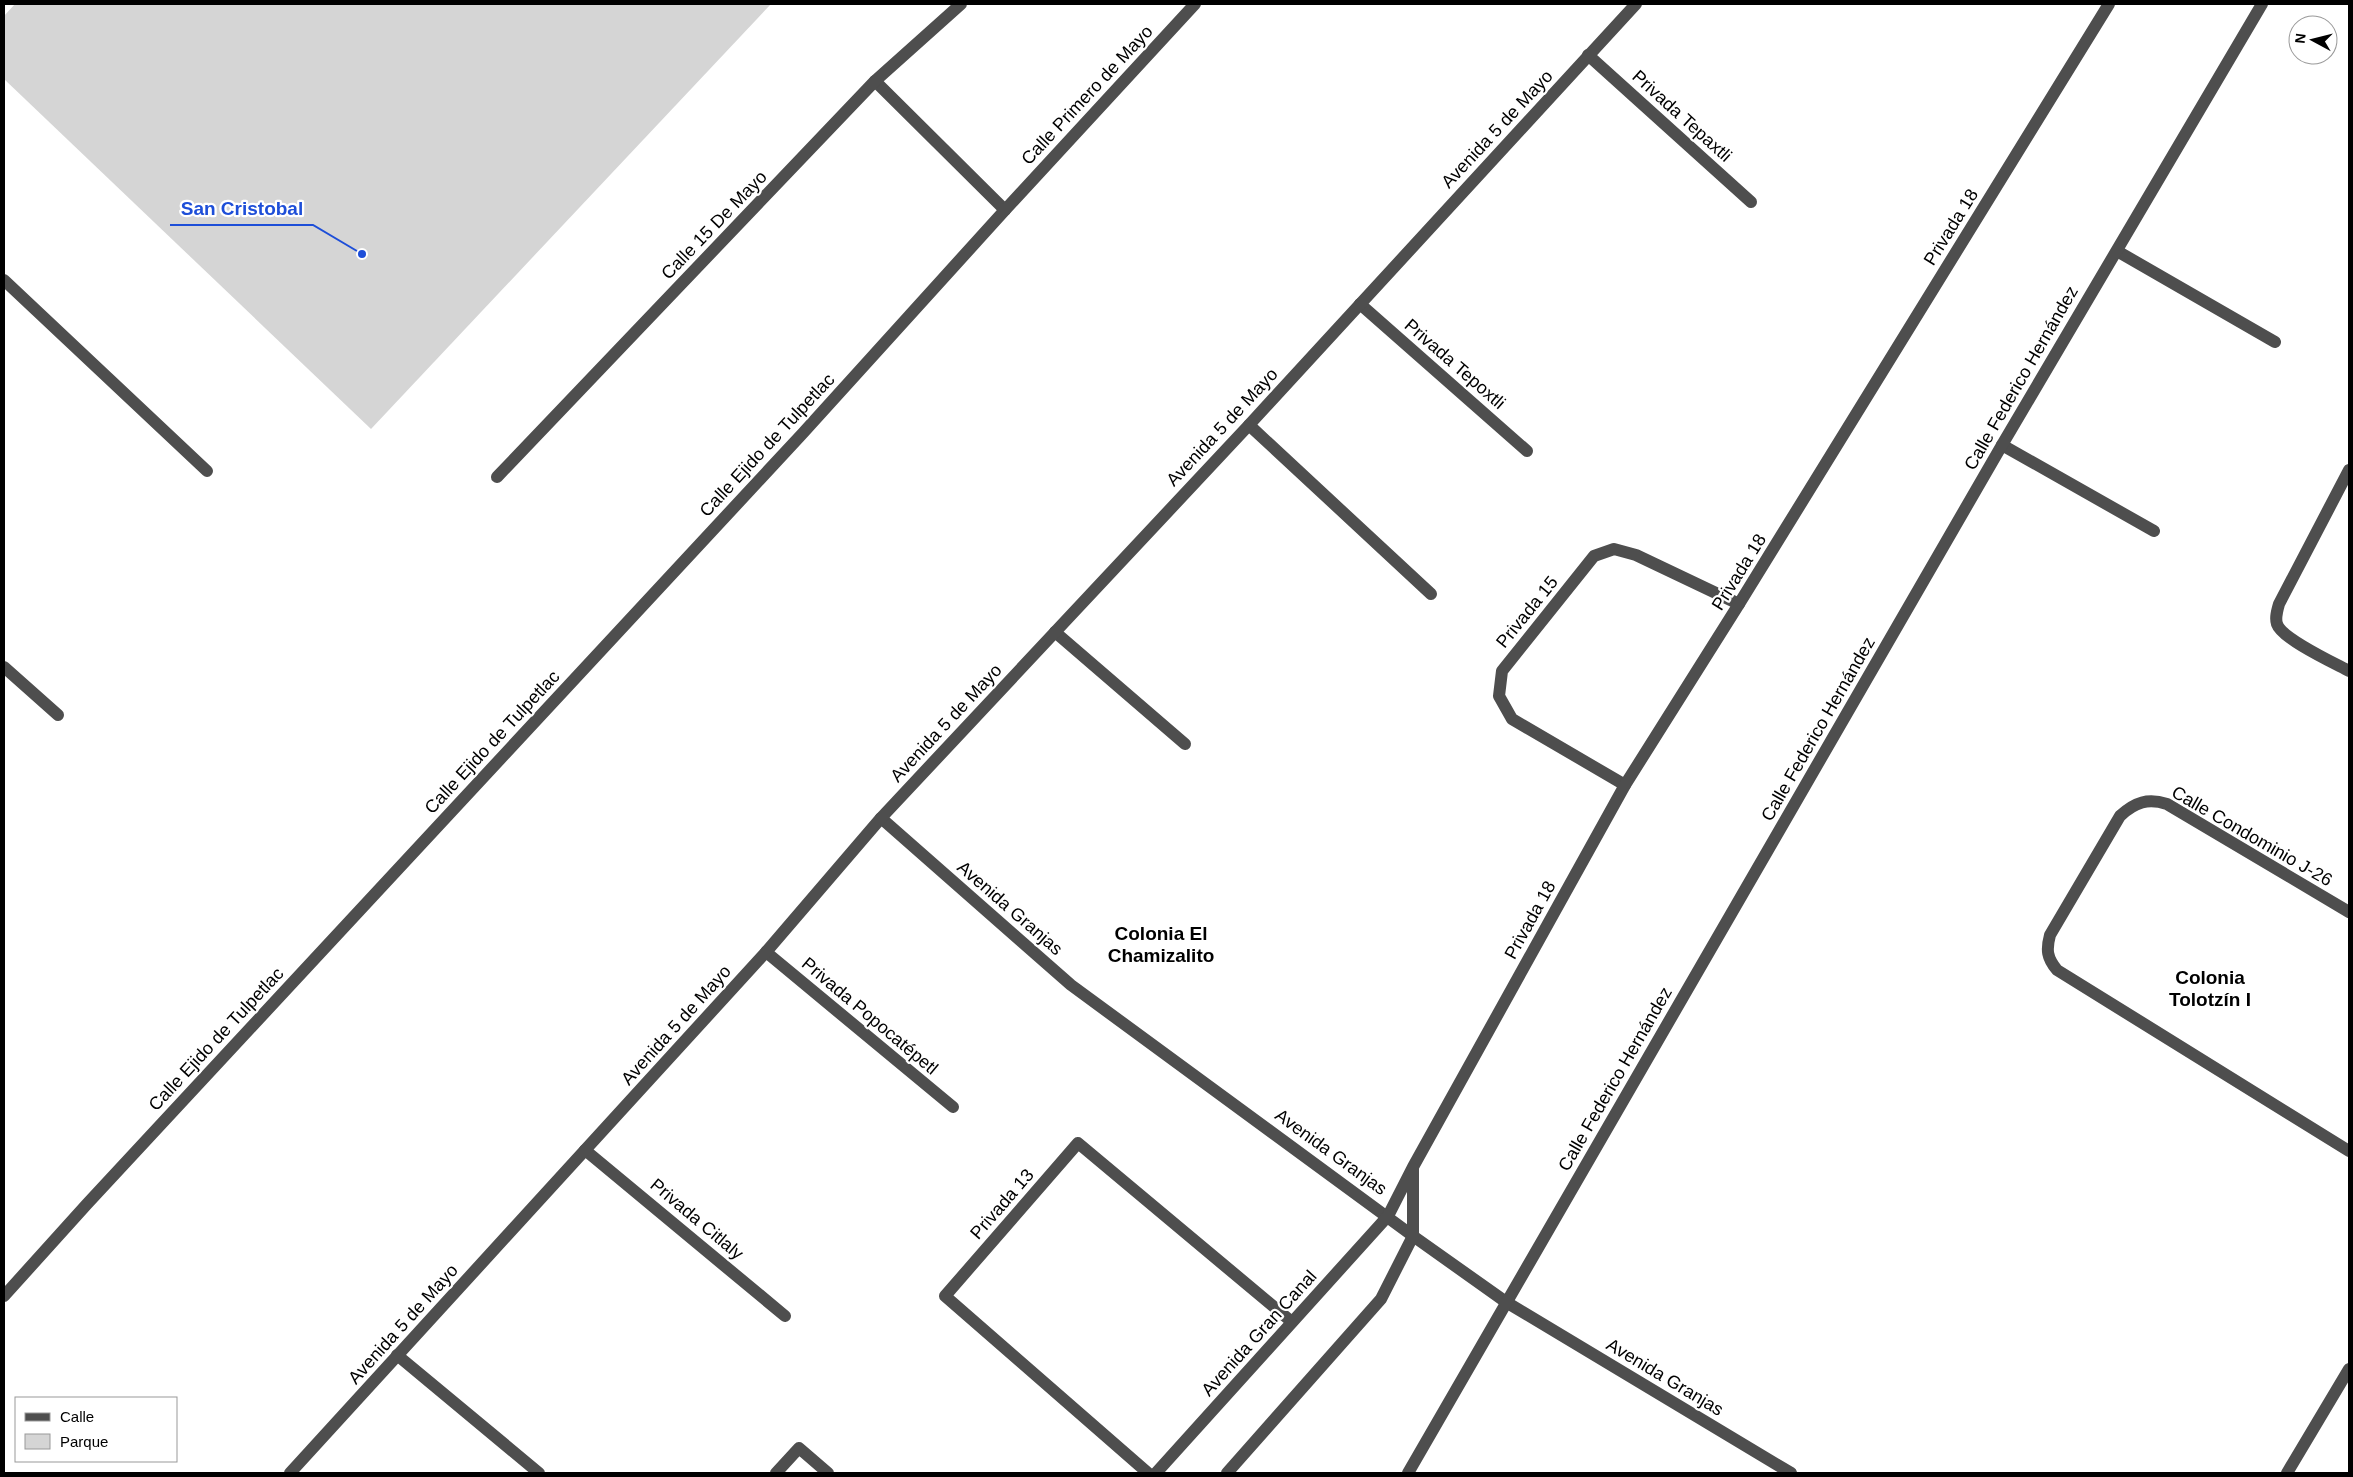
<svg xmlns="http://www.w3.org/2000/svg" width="2353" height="1477" font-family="Arial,sans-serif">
<rect width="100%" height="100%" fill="#fff"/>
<path fill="#d5d5d5" d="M 15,4 L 771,4 L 371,429 L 4,79 L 4,16 Z"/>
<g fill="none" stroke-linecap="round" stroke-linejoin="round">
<g stroke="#4e4e4e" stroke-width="12">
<path d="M 1588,55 L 1751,202"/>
<path d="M 875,81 L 1005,210"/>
<path d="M 2117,251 L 2275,342"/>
<path d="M 4,280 L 207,471"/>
<path d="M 1360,304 L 1527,451"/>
<path d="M 1249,425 L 1431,594"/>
<path d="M 2002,445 L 2154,531"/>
<path d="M 2349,470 L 2279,604 C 2277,611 2275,618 2277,624 C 2282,639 2334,663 2349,671"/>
<path d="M 497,477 L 875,81 L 961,4"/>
<path d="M 1055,632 L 1185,744"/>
<path d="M 4,667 L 58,715"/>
<path d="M 1625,785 L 1512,719 L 1499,696 L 1502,671 L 1594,556 L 1614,549 L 1636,555 L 1739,604"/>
<path d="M 881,818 L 1071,985 L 1413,1236 L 1506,1302 L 1791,1473"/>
<path d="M 2349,912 L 2167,804 C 2148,798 2135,802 2120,816 L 2050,935 C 2046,950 2047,958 2057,970 L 2349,1151"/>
<path d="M 766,952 L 953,1107"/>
<path d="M 585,1150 L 785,1316"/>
<path d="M 4,1296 L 87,1204 L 803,433 L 1005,210 L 1195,4"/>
<path d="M 397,1355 L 539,1473"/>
<path d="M 290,1473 L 766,952 L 881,818 L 1249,425 L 1636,4"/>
<path d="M 776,1473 L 799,1448 L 828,1473"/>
<path d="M 1148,1473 L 945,1296 L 1078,1143 L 1292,1322"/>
<path d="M 1156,1473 L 1388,1216 L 1413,1167 L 1625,785 L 1739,604 L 2109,4"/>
<path d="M 1227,1473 L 1381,1299 L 1413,1236 L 1413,1169"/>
<path d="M 1408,1473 L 2002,445 L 2262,4"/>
<path d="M 2287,1473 L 2349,1369"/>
</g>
</g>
<g text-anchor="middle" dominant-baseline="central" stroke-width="4.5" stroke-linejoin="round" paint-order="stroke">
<g font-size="18" fill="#000" stroke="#fff">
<text transform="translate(1087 95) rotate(-47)">Calle Primero de Mayo</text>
<text transform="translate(1682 116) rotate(42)">Privada Tepaxtli</text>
<text transform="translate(1497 129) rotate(-47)">Avenida 5 de Mayo</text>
<text transform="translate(714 225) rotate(-46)">Calle 15 De Mayo</text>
<text transform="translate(1951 227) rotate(-58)">Privada 18</text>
<text transform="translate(1455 364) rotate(41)">Privada Tepoxtli</text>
<text transform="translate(2021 378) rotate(-60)">Calle Federico Hernández</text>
<text transform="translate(1222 427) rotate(-47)">Avenida 5 de Mayo</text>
<text transform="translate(767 445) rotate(-47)">Calle Ejido de Tulpetlac</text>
<text transform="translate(1739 572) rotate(-58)">Privada 18</text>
<text transform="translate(1527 612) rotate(-51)">Privada 15</text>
<text transform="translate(946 723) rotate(-47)">Avenida 5 de Mayo</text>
<text transform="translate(1818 729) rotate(-60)">Calle Federico Hernández</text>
<text transform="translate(492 742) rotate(-47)">Calle Ejido de Tulpetlac</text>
<text transform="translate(2252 836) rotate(30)">Calle Condominio J-26</text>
<text transform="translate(1010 908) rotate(41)">Avenida Granjas</text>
<text transform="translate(1530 920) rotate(-61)">Privada 18</text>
<text transform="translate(870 1016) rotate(40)">Privada Popocatépetl</text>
<text transform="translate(676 1025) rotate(-48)">Avenida 5 de Mayo</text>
<text transform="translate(216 1039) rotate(-47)">Calle Ejido de Tulpetlac</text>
<text transform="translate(1615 1079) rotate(-60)">Calle Federico Hernández</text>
<text transform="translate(1331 1152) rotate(36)">Avenida Granjas</text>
<text transform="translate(1002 1204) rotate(-49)">Privada 13</text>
<text transform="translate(697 1219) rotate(40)">Privada Citlaly</text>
<text transform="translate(403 1324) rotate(-48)">Avenida 5 de Mayo</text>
<text transform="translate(1259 1333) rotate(-48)">Avenida Gran Canal</text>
<text transform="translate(1665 1377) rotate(31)">Avenida Granjas</text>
</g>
<g font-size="19" font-weight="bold" fill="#000" stroke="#fff">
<text x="1161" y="933">Colonia El<tspan x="1161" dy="22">Chamizalito</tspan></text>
<text x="2210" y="977">Colonia<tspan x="2210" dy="22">Tolotzín I</tspan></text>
</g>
</g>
<path fill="none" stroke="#1d4ed8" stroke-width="2" d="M362 254L313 225H170"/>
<circle fill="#1d4ed8" stroke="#fff" stroke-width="2" cx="362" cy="254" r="5"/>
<g font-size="19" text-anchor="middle" font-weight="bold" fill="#1d4ed8" stroke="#fff" stroke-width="4.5" stroke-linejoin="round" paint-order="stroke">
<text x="242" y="215">San Cristobal</text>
</g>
<rect width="2353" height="1477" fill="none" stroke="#000000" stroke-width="10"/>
<rect x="15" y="1397" width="162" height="65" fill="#ffffff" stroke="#999999"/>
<rect x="25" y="1413" width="25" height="8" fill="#4e4e4e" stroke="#999999"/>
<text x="60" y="1422" font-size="15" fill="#000000">Calle</text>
<rect x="25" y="1434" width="25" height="15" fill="#d5d5d5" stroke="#999999"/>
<text x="60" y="1447" font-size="15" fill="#000000">Parque</text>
<g transform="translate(2313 40) rotate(277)"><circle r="24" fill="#ffffff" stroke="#999999"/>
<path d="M0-4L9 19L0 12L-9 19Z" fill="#000000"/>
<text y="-8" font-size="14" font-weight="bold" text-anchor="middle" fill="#000000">N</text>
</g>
</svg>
